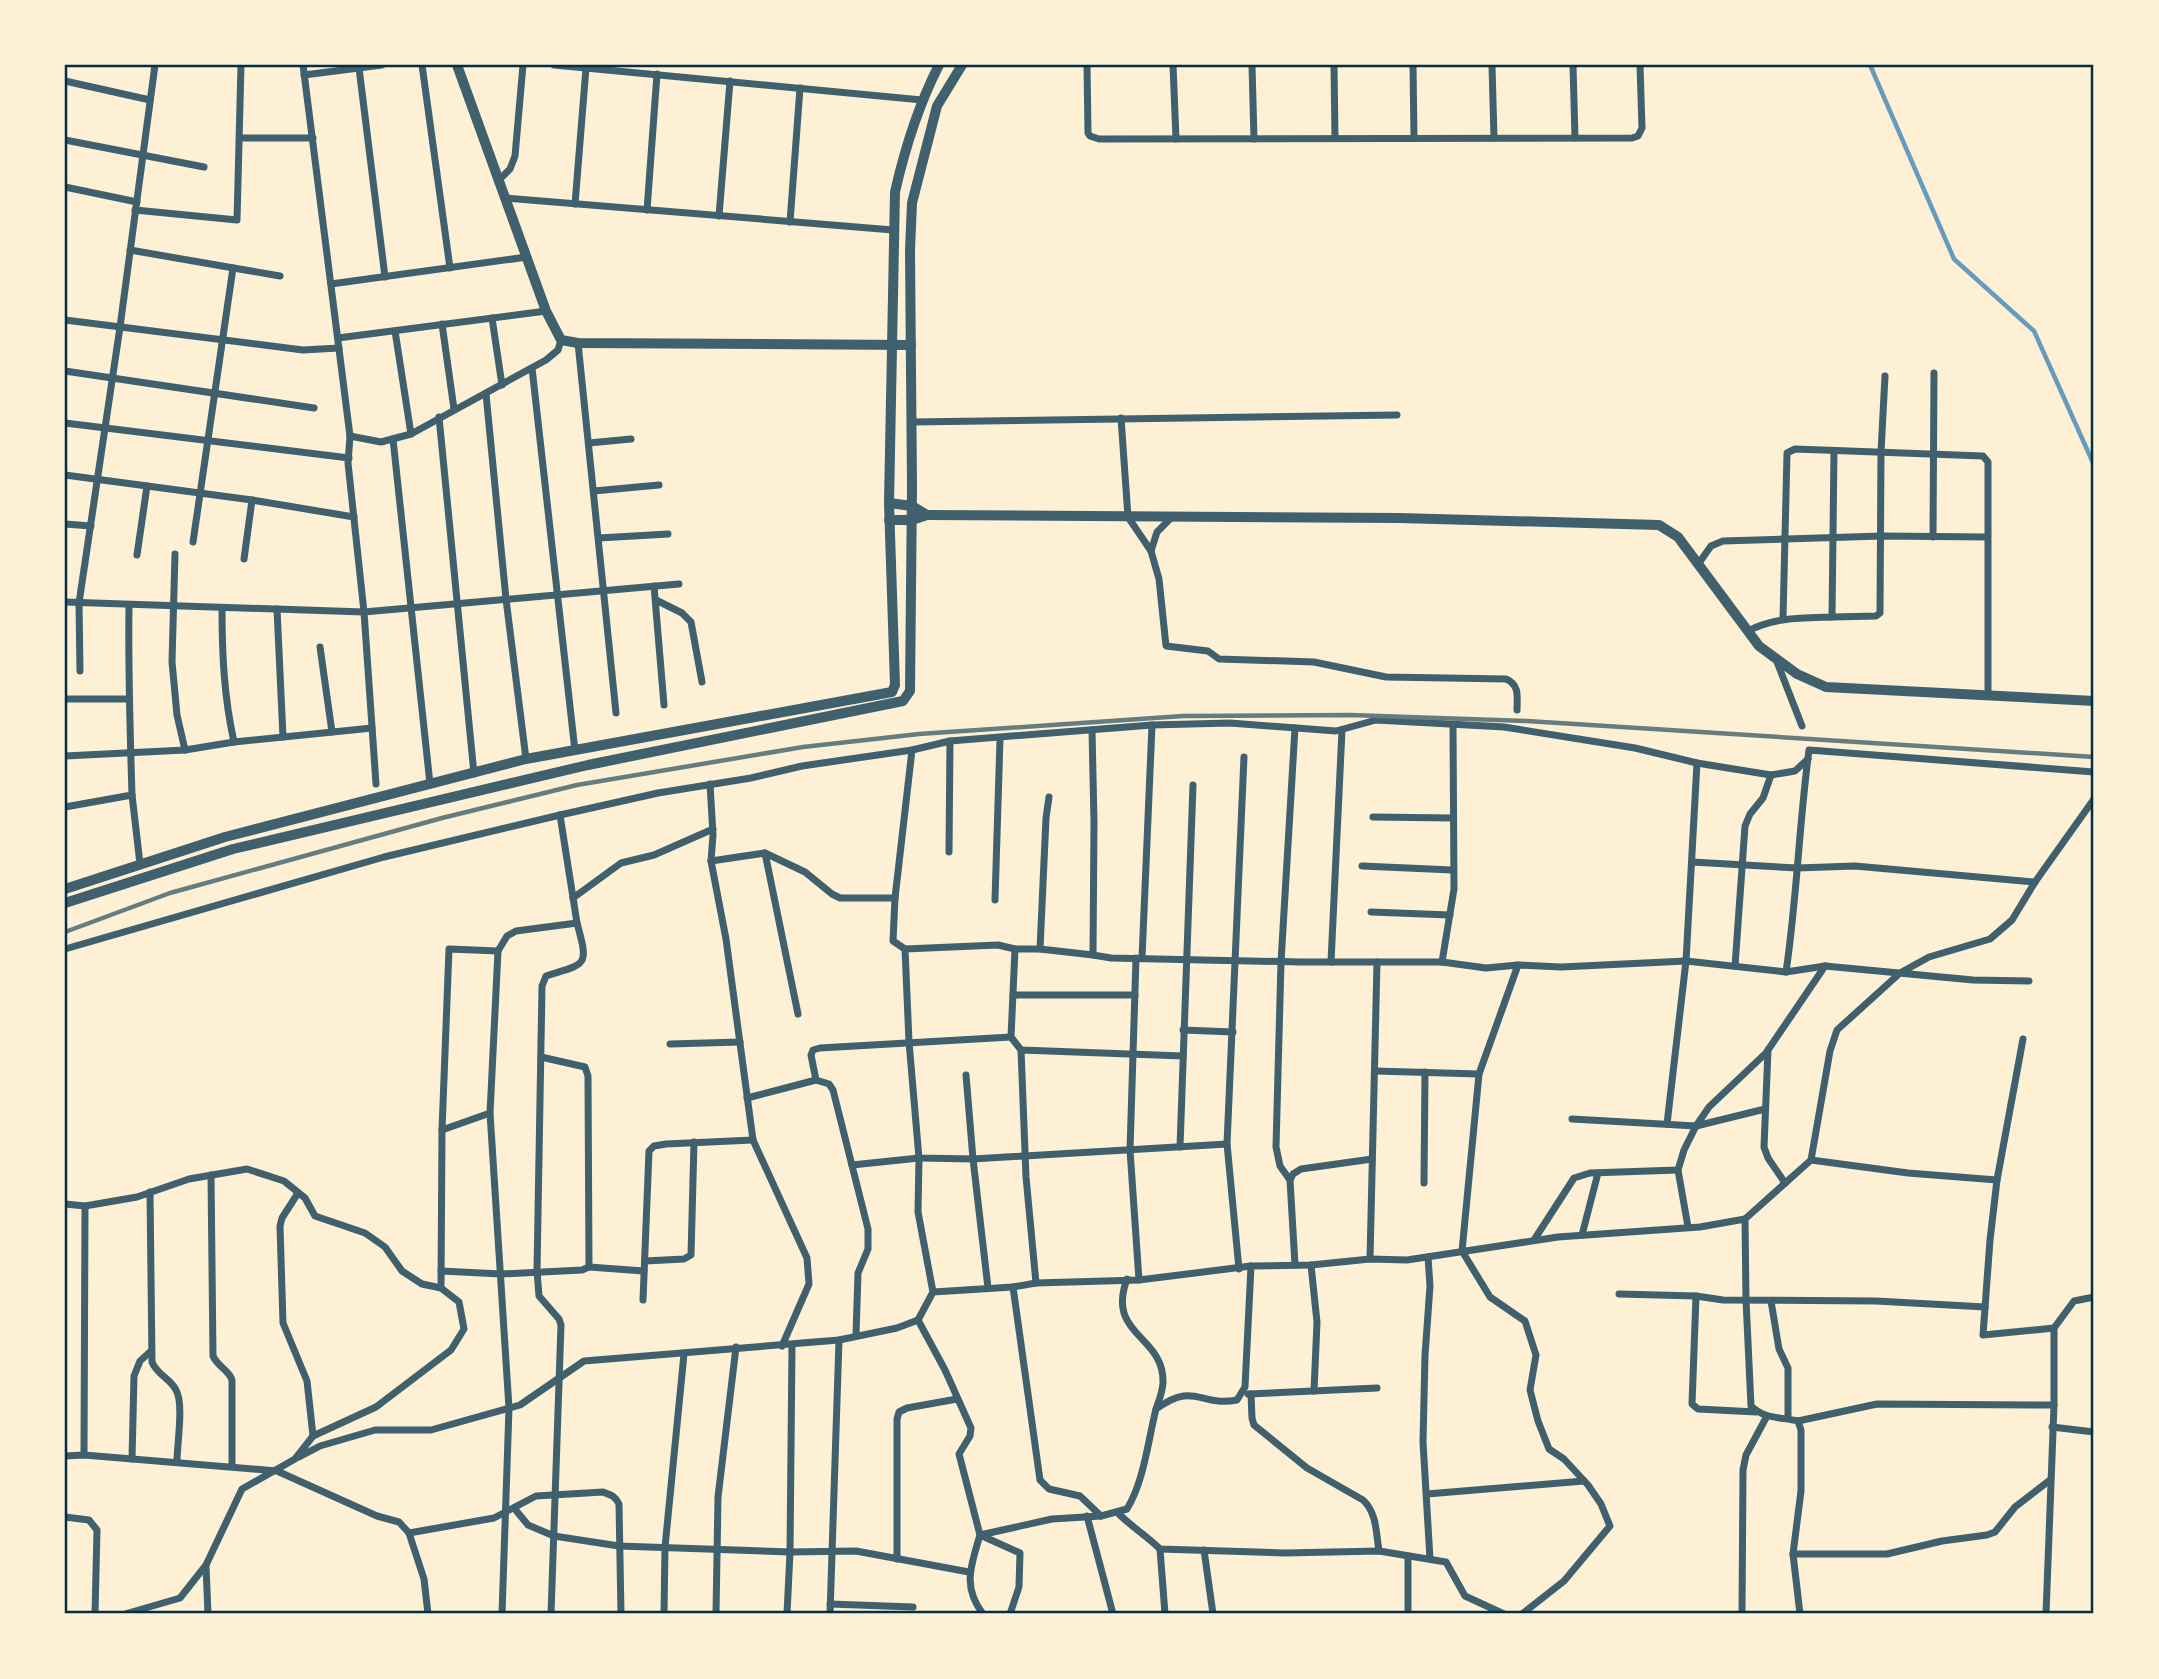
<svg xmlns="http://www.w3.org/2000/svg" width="2159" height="1679" font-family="Montserrat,sans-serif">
<rect width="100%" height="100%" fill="#fdf0d5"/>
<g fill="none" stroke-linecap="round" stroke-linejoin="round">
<path stroke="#669bbc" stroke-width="4.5" d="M 1870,65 L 1954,259 L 2034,331 L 2094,465"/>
<g stroke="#3f606c" stroke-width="7">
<path d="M 303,65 L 350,436 L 348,463 L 364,612 L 376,784"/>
<path d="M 422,65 L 450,268"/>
<path d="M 554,65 L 922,100"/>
<path d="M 1087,65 L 1088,133 L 1090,136 L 1099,139 L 1632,138 L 1638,136 L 1642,128 L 1640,65"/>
<path d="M 1173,65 L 1176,139"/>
<path d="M 1252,65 L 1254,139"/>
<path d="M 1334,65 L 1335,138"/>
<path d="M 1413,65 L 1414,138"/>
<path d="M 1492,65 L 1494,138"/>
<path d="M 1573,65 L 1575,138"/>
<path d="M 359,68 L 385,277"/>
<path d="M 304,75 L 382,65"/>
<path d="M 65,81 L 150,100"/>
<path d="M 240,138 L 313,138"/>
<path d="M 65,140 L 204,167"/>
<path d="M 499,180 L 510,169 L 515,156 L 523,65"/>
<path d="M 65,187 L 137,202"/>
<path d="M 505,198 L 893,230"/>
<path d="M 575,204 L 586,68"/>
<path d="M 135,210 L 237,220 L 241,65"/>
<path d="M 647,210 L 657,74"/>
<path d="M 719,216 L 730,81"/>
<path d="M 790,222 L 800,88"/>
<path d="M 130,250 L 280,276"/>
<path d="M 331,284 L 527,257"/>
<path d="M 492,318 L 502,385"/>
<path d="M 65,320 L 303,350 L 339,348"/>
<path d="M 442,324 L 454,409"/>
<path d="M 395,331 L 411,434"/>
<path d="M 338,338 L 546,311"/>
<path d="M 578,343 L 616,713"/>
<path d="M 532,368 L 575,751"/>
<path d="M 65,371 L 314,408"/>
<path d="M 486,394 L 506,599 L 526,759"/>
<path d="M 439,417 L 474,774"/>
<path d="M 1121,418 L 1128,517 L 1151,551 L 1159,579 L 1166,646 L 1208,651 L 1219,659 L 1314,662 L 1386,677 L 1506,679 C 1520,685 1517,697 1517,710"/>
<path d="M 912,422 L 1397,415"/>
<path d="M 65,423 L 349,458"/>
<path d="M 350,436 L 381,442 L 411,434 L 546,360 L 558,350 L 561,340"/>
<path d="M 393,439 L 430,784"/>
<path d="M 589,443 L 631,439"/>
<path d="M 65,475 L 252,500 L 354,517"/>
<path d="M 594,491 L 659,485"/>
<path d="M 65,524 L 91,526"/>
<path d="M 1933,537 L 1934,373"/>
<path d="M 599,538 L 668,534"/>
<path d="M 193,542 L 233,268"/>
<path d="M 1151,551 L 1157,532 L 1172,517"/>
<path d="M 175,554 L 172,662 L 177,715 L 185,750"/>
<path d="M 137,555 L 147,486"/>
<path d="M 244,559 L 252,500"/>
<path d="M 1699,563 L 1711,546 L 1723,541 L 1882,536 L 1987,537"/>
<path d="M 654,586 L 664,705"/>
<path d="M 656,600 L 682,613 L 691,622 L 702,682"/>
<path d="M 65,602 L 364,612 L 679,584"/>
<path d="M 222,608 C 222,654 224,697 234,742"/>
<path d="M 277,609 L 283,737"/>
<path d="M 1832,617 L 1876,616 L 1880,613 L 1881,452 L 1885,376"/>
<path d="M 1783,619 L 1787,453 L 1795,449 L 1983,456 L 1988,462 L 1988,696"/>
<path d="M 1748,631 C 1775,617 1802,618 1832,617 L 1834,451"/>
<path d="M 320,647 L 332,732"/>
<path d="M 1777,662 L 1802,726"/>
<path d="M 80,671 L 79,603 L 120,327 L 155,65"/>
<path d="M 65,699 L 129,699"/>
<path d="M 1092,730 L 1094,822 L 1093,955 L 1111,958 L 1300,962 L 1442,962 L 1486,968 L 1518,965 L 1561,967 L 1686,961 L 1786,972 L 1825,966 L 1973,980 L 2029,981"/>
<path d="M 65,756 L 185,750 L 234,742 L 372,728"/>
<path d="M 710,784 L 713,835 L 711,861"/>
<path d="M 132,795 L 140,864"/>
<path d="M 65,807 L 132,795 C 130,732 128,669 129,606"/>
<path d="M 1373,817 L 1452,818"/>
<path d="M 949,852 L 950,741"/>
<path d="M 765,853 L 805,872 L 832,894 L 840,898 L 895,898"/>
<path d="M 1692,862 L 1797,868 L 1855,866 L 2035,882"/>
<path d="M 1362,866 L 1452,870"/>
<path d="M 573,898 L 621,863 L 654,855 L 713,829"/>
<path d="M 995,900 L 1000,739"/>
<path d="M 1371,912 L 1450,915"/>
<path d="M 65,949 L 384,857 L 560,815 L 658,793 L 751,778 L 802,766 L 912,750 L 950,741 L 1152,725 L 1230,723 L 1336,731 L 1376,720 L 1504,727 L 1635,748 L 1697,763 L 1771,775 L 1795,771 L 1808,759"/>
<path d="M 905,949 L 893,941 L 895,898 L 912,750"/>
<path d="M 1015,949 L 998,945 L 905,949 L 909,1042 L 919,1158 L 973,1159 L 1227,1144"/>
<path d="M 1040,949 L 1046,818 L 1049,797"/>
<path d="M 1136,958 L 1130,1150 L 1139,1280"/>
<path d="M 1142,958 L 1152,725"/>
<path d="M 1331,962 L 1342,730"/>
<path d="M 1442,962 L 1454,889 L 1453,726"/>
<path d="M 1518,965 L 1479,1074 L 1462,1251 L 1490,1297 L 1525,1321 L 1536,1355 L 1530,1390 L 1538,1421 L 1549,1449 L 1564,1459 L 1588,1485 L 1601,1504 L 1610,1526 L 1564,1581 L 1522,1614"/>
<path d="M 1735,966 L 1745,826 L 1750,814 L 1763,798 L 1771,775"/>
<path d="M 1786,972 C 1797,898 1799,824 1809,750 L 2094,772"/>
<path d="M 1013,995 L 1135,995"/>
<path d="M 1183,1030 L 1233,1032"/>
<path d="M 2023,1039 L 1997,1180 L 1990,1240 L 1983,1335 L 2054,1328 L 2054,1405 L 2046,1614"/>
<path d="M 670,1044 L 740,1042"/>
<path d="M 1021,1050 L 1183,1056"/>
<path d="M 1768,1050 L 1764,1147 L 1768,1158 L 1785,1183"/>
<path d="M 1375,1071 L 1479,1074"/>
<path d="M 966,1075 L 973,1159 L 988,1288"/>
<path d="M 816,1080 L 811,1055 L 813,1050 L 820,1048 L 1011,1037"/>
<path d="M 747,1098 L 816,1080 L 829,1084 L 833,1090 L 868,1229 L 868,1249 L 858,1273 L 856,1335"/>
<path d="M 490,1113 L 509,1408 L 502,1614"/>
<path d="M 1572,1119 L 1696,1126 L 1765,1109"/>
<path d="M 1667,1124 L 1686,961 L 1697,763"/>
<path d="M 442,1130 L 490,1113 L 498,951"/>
<path d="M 1180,1147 L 1193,785"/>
<path d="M 1811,1160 L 1908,1173 L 1997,1180"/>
<path d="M 852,1165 L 919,1158 L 918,1212 L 933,1292"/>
<path d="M 211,1175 L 213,1356 C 218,1367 229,1370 232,1380 L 232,1466"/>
<path d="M 1290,1180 L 1280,1166 L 1276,1147 L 1281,962 L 1295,728"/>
<path d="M 1424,1183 L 1425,1072"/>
<path d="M 150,1192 L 152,1362 C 157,1375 170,1378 176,1390 C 184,1403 177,1445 177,1461"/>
<path d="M 298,1193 L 282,1218 L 280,1226 L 283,1323 L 307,1381 L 313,1436"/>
<path d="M 65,1204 L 85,1206 L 137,1197 L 189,1179 L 247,1169 L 284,1181 L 305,1198 L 315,1216 L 365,1233 L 385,1247 L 402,1271 L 422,1284 L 441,1288 L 459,1302 L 464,1329 L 451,1350 L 376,1407 L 313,1436 L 295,1459 L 242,1489 L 206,1565 L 180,1598 L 125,1614"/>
<path d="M 1745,1219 L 1746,1300 L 1751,1406 C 1764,1419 1780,1417 1798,1421 L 1801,1430 L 1801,1491 L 1793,1554 L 1887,1554 L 1942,1541 L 1987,1535 L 1995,1532 L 2015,1507 L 2050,1480"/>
<path d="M 1688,1227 L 1678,1170 L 1684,1150 L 1696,1126 L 1709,1107 L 1766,1053 L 1825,966"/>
<path d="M 1582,1235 L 1598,1173"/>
<path d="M 1534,1240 L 1574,1178 L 1590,1173 L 1678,1170"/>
<path d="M 1428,1257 L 1430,1286 L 1425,1355 L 1423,1442 L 1430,1559"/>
<path d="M 1370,1259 L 1377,962"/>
<path d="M 645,1261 L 684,1259 L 691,1255 L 694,1142"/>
<path d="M 1295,1265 L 1290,1180 L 1293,1174 L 1301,1169 L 1372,1159"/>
<path d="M 1311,1265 L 1317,1322 L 1314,1391"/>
<path d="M 589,1267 L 644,1271"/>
<path d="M 1239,1269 L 1227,1144 L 1244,757"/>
<path d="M 441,1271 L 501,1274 L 582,1270 L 589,1267 L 588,1076 L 585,1067 L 541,1057"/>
<path d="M 1127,1279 C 1106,1336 1164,1335 1163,1382 C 1163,1391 1159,1400 1156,1409"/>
<path d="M 1036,1283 L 1026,1177 L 1021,1050 L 1011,1037 L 1015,949 L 1040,949 L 1093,955"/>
<path d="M 1013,1287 L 1040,1480 L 1049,1489 L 1080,1496 L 1101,1516"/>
<path d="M 441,1288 L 442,1130 L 449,949 L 498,951 L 507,936 L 516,931 L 577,923 L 560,815"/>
<path d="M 1619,1294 L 1696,1296 L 1723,1300 L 1876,1301 L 1985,1307"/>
<path d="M 1696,1296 L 1692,1404 L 1698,1409 L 1756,1412"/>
<path d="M 643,1300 L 649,1151 L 654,1146 L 666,1144 L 753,1140"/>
<path d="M 1771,1301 L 1779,1349 L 1788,1368 L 1788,1418"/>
<path d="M 2054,1328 L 2074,1301 L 2094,1297"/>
<path d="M 782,1346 L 809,1284 L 807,1258 L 753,1140 L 726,939 L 711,861 L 765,853 L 798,1014"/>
<path d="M 1248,1394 L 1377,1388"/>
<path d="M 1251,1394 L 1252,1418 L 1254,1425 L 1307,1468 L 1363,1500 C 1377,1513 1376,1533 1379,1551"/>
<path d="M 1798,1421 L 1877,1404 L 2054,1405"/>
<path d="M 2052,1427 L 2094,1432"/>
<path d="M 84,1455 L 85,1206"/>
<path d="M 65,1456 L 84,1455 L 277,1471 L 377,1516 L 399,1522 L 409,1533 L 424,1579 L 428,1614"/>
<path d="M 299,1457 L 320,1446 L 375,1430 L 431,1430 L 520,1405 L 584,1361 L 839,1340 L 897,1328 L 918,1320"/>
<path d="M 132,1459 L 134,1376 L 140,1361 L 151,1351"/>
<path d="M 1427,1494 L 1584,1481"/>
<path d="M 514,1508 L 528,1525 L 554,1536 L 619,1546 L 790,1552 L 856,1551 L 969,1572"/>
<path d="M 1117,1512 C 1130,1526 1146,1535 1160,1549 L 1285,1553 L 1379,1551 L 1446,1562 L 1465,1596 L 1504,1614"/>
<path d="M 1087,1516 L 1113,1614"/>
<path d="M 65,1517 L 89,1520 L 97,1530 L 95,1614"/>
<path d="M 409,1533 L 494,1518 L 536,1496 L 603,1492 C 611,1495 615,1496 619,1504 L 621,1614"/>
<path d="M 1160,1549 L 1165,1614"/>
<path d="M 1204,1550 L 1213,1614"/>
<path d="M 1793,1554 L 1800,1614"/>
<path d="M 1408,1556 L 1408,1614"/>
<path d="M 897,1559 L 897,1419 L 899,1412 L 907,1408 L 957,1399"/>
<path d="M 206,1566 L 208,1614"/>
<path d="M 830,1604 L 913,1607"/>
<path d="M 551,1614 L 561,1325 L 559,1319 L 539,1296 L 537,1271 L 542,986 L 546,976 C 587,963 589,967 577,923"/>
<path d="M 664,1614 L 665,1547 L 684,1354"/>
<path d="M 716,1614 L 718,1497 L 736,1347"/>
<path d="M 787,1614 L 790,1552 L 792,1345"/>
<path d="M 830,1614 L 839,1340"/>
<path d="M 983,1614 C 962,1586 971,1566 980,1535 L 1052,1519 L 1101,1516 L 1127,1509 C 1144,1481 1148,1441 1156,1409 C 1195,1381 1199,1407 1237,1400 L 1245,1387 L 1251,1266"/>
<path d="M 1010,1614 L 1019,1587 L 1020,1553 L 980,1535 L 959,1454 L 970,1436 L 971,1428 L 945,1370 L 918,1320 L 933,1292 L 1013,1287 L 1036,1283 L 1139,1280 L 1251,1266 L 1311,1265 L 1370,1259 L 1407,1260 L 1558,1237 L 1700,1227 L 1745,1219 L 1811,1160 L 1830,1051 L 1837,1030 L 1900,973 L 1929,957 L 1990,939 L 2012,920 L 2035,882 L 2094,799"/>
<path d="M 1742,1614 L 1743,1470 L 1746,1455 L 1767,1416"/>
</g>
<g stroke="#3f606c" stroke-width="10">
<path d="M 457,65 L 546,311 L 561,340 L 578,343 L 911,345"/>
<path d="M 889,503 L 912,506 L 927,515 L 912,520 L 889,520"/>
<path d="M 927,515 L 1399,518 L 1659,525 L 1678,537 L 1759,646 L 1797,674 L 1826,687 L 2094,701"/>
<path d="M 65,889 L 225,837 L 526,759 L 892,692 L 895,685 L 889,503 L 895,192 C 905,148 918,106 939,65"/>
<path d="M 65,903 L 233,849 L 588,765 L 903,701 L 910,691 L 912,487 L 910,250 L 912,203 L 937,106 L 962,65"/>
</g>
<path stroke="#657d81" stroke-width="4.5" d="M 65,932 L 170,893 L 442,818 L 577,785 L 803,747 L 919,734 L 1183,716 L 1350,715 L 1527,721 L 2094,757"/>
</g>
<rect width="2159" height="1679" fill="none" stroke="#fdf0d5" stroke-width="133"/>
<rect x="66" y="66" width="2026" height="1546" fill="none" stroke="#003049" stroke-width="2.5"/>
</svg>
